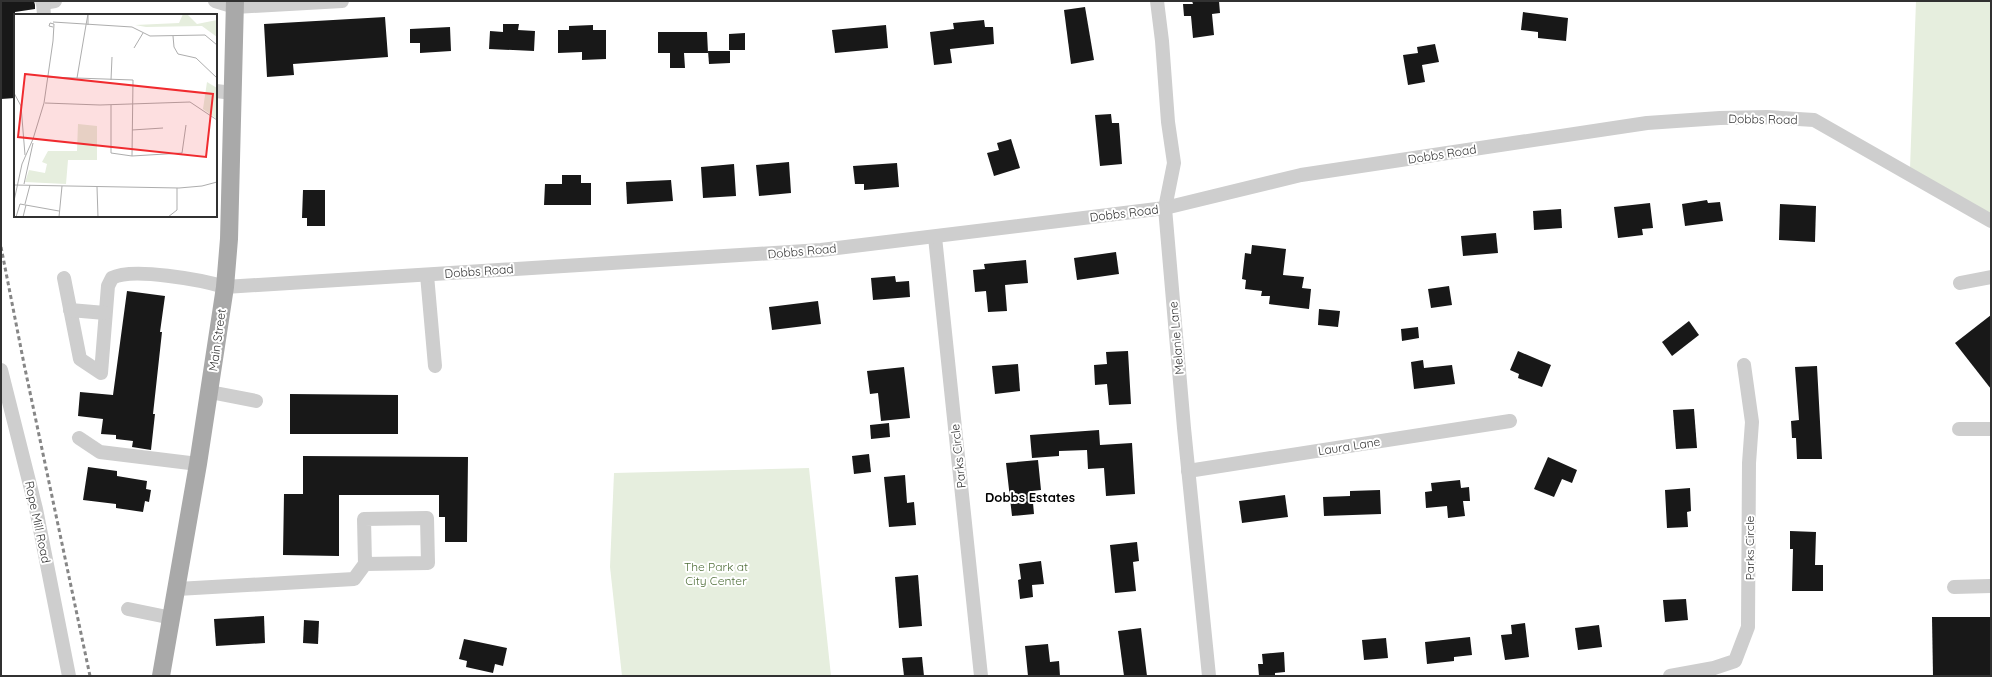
<svg xmlns="http://www.w3.org/2000/svg" width="1992" height="677" font-family="Quicksand,sans-serif">
<rect width="100%" height="100%" fill="#fff"/>
<g fill="#e6eede">
<path d="M 1916,1 L 1991,1 L 1991,218 L 1910,169 Z"/>
<path d="M 809,468 L 831,676 L 622,676 L 610,567 L 614,473 Z"/>
</g>
<g fill="#181818">
<path d="M 1,1 L 34,1 L 35,5 L 35,9 L 15,12 L 15,98 L 1,99 Z"/>
<path d="M 1192,1 L 1219,1 L 1220,13 L 1212,14 L 1214,35 L 1193,38 L 1191,16 L 1184,16 L 1183,4 L 1193,4 Z"/>
<path d="M 1085,7 L 1094,60 L 1071,64 L 1064,10 Z"/>
<path d="M 1523,12 L 1568,18 L 1566,41 L 1538,38 L 1538,32 L 1521,30 Z"/>
<path d="M 385,17 L 388,57 L 293,64 L 294,75 L 267,77 L 264,24 Z"/>
<path d="M 984,20 L 985,27 L 993,27 L 994,44 L 950,49 L 952,63 L 934,65 L 930,32 L 954,29 L 953,23 Z"/>
<path d="M 503,24 L 519,24 L 518,30 L 535,31 L 534,51 L 489,49 L 490,31 L 503,32 Z"/>
<path d="M 593,25 L 593,30 L 606,30 L 606,59 L 582,60 L 582,52 L 558,53 L 558,30 L 569,30 L 569,26 Z"/>
<path d="M 886,25 L 888,48 L 835,53 L 832,30 Z"/>
<path d="M 450,27 L 451,51 L 420,53 L 420,43 L 410,43 L 410,29 Z"/>
<path d="M 658,32 L 707,32 L 708,53 L 684,53 L 685,68 L 670,68 L 670,53 L 658,53 Z"/>
<path d="M 745,33 L 745,50 L 729,50 L 729,34 Z"/>
<path d="M 1435,44 L 1439,62 L 1422,65 L 1425,82 L 1408,85 L 1403,55 L 1418,53 L 1417,47 Z"/>
<path d="M 708,51 L 730,51 L 730,63 L 709,64 Z"/>
<path d="M 1111,114 L 1112,123 L 1119,123 L 1122,164 L 1100,166 L 1095,115 Z"/>
<path d="M 1011,139 L 1020,168 L 994,176 L 987,153 L 999,150 L 997,143 Z"/>
<path d="M 789,162 L 791,193 L 759,196 L 756,165 Z"/>
<path d="M 897,163 L 899,187 L 864,190 L 864,184 L 855,184 L 853,166 Z"/>
<path d="M 734,164 L 736,196 L 703,198 L 701,167 Z"/>
<path d="M 562,175 L 581,175 L 581,183 L 591,183 L 591,205 L 544,205 L 545,184 L 562,184 Z"/>
<path d="M 671,180 L 673,201 L 627,204 L 626,182 Z"/>
<path d="M 303,190 L 325,190 L 325,226 L 307,226 L 307,218 L 302,218 Z"/>
<path d="M 1707,200 L 1708,203 L 1720,202 L 1723,221 L 1685,226 L 1682,204 Z"/>
<path d="M 1650,203 L 1653,228 L 1642,229 L 1643,235 L 1618,238 L 1614,207 Z"/>
<path d="M 1780,204 L 1816,206 L 1815,242 L 1779,240 Z"/>
<path d="M 1561,209 L 1562,228 L 1534,230 L 1533,211 Z"/>
<path d="M 1496,233 L 1498,253 L 1463,256 L 1461,236 Z"/>
<path d="M 1252,245 L 1286,249 L 1283,275 L 1304,277 L 1302,288 L 1311,289 L 1309,309 L 1269,304 L 1270,296 L 1261,296 L 1262,291 L 1245,289 L 1246,280 L 1242,279 L 1245,253 L 1251,254 Z"/>
<path d="M 1116,252 L 1119,274 L 1077,280 L 1074,258 Z"/>
<path d="M 1026,260 L 1028,283 L 1005,285 L 1007,311 L 988,312 L 986,291 L 975,292 L 973,270 L 985,269 L 984,264 Z"/>
<path d="M 895,276 L 896,282 L 909,281 L 910,297 L 873,300 L 871,278 Z"/>
<path d="M 1449,286 L 1452,305 L 1431,308 L 1428,289 Z"/>
<path d="M 127,291 L 165,296 L 160,332 L 162,332 L 153,414 L 155,414 L 151,450 L 132,447 L 133,441 L 116,439 L 116,435 L 101,434 L 103,419 L 78,416 L 80,392 L 113,395 Z"/>
<path d="M 818,301 L 821,324 L 772,330 L 769,307 Z"/>
<path d="M 1319,309 L 1340,311 L 1338,327 L 1318,325 Z"/>
<path d="M 1991,315 L 1991,389 L 1955,343 Z"/>
<path d="M 1689,321 L 1699,335 L 1672,356 L 1662,342 Z"/>
<path d="M 1418,327 L 1419,338 L 1402,341 L 1401,329 Z"/>
<path d="M 1128,351 L 1131,404 L 1109,405 L 1107,384 L 1095,385 L 1094,365 L 1107,364 L 1106,352 Z"/>
<path d="M 1518,351 L 1551,365 L 1542,387 L 1518,378 L 1519,374 L 1510,370 Z"/>
<path d="M 1423,360 L 1424,368 L 1452,365 L 1455,384 L 1414,389 L 1411,362 Z"/>
<path d="M 1018,364 L 1020,391 L 995,394 L 992,366 Z"/>
<path d="M 1817,366 L 1822,459 L 1797,459 L 1796,438 L 1792,438 L 1791,421 L 1799,420 L 1795,367 Z"/>
<path d="M 904,367 L 910,418 L 881,421 L 878,393 L 870,394 L 867,371 Z"/>
<path d="M 290,394 L 398,395 L 398,434 L 290,434 Z"/>
<path d="M 1694,409 L 1697,448 L 1676,449 L 1673,410 Z"/>
<path d="M 889,423 L 890,437 L 871,439 L 870,425 Z"/>
<path d="M 1099,430 L 1100,445 L 1132,443 L 1135,494 L 1106,496 L 1104,468 L 1088,469 L 1087,450 L 1059,451 L 1059,456 L 1032,458 L 1030,435 Z"/>
<path d="M 869,454 L 871,472 L 854,474 L 852,456 Z"/>
<path d="M 303,456 L 468,457 L 467,542 L 445,542 L 445,517 L 439,517 L 439,495 L 339,495 L 339,556 L 283,555 L 284,494 L 303,494 Z"/>
<path d="M 1548,457 L 1577,470 L 1572,483 L 1562,479 L 1554,497 L 1534,489 Z"/>
<path d="M 1038,460 L 1041,490 L 1032,491 L 1034,514 L 1012,516 L 1006,463 Z"/>
<path d="M 88,467 L 117,471 L 117,476 L 147,481 L 146,489 L 151,490 L 149,502 L 145,501 L 143,512 L 116,508 L 116,504 L 83,500 Z"/>
<path d="M 905,475 L 907,503 L 914,502 L 916,525 L 889,527 L 884,477 Z"/>
<path d="M 1460,480 L 1461,488 L 1469,487 L 1470,501 L 1463,501 L 1465,516 L 1448,518 L 1447,506 L 1426,508 L 1425,492 L 1432,491 L 1431,483 Z"/>
<path d="M 1690,488 L 1691,511 L 1687,512 L 1688,527 L 1667,528 L 1665,490 Z"/>
<path d="M 1380,490 L 1381,514 L 1324,516 L 1323,497 L 1350,496 L 1350,491 Z"/>
<path d="M 1285,495 L 1288,517 L 1242,523 L 1239,501 Z"/>
<path d="M 1790,531 L 1816,532 L 1815,565 L 1823,565 L 1823,591 L 1792,591 L 1793,549 L 1790,549 Z"/>
<path d="M 1137,542 L 1139,561 L 1133,562 L 1136,591 L 1115,593 L 1110,545 Z"/>
<path d="M 1041,561 L 1044,584 L 1032,585 L 1033,597 L 1020,599 L 1018,580 L 1021,579 L 1019,564 Z"/>
<path d="M 918,575 L 922,626 L 899,628 L 895,577 Z"/>
<path d="M 1686,599 L 1688,620 L 1665,622 L 1663,600 Z"/>
<path d="M 264,616 L 265,643 L 216,646 L 214,619 Z"/>
<path d="M 1932,617 L 1991,617 L 1991,676 L 1933,676 Z"/>
<path d="M 304,620 L 319,621 L 318,644 L 303,643 Z"/>
<path d="M 1525,623 L 1529,657 L 1505,660 L 1501,635 L 1512,634 L 1511,625 Z"/>
<path d="M 1599,625 L 1602,647 L 1578,650 L 1575,628 Z"/>
<path d="M 1141,628 L 1147,676 L 1124,676 L 1118,631 Z"/>
<path d="M 1470,637 L 1472,655 L 1454,657 L 1454,661 L 1427,664 L 1425,642 Z"/>
<path d="M 1386,638 L 1388,658 L 1364,660 L 1362,640 Z"/>
<path d="M 464,639 L 507,648 L 503,666 L 495,664 L 493,673 L 466,667 L 467,661 L 459,659 Z"/>
<path d="M 1048,644 L 1050,662 L 1059,661 L 1060,676 L 1028,676 L 1025,646 Z"/>
<path d="M 1284,652 L 1285,672 L 1275,673 L 1275,676 L 1259,676 L 1258,664 L 1263,664 L 1262,654 Z"/>
<path d="M 922,657 L 924,676 L 904,676 L 902,658 Z"/>
</g>
<g fill="none" stroke-linecap="round" stroke-linejoin="round">
<g stroke="#cecece" stroke-width="14">
<path d="M 42,1 L 43,3 L 55,1"/>
<path d="M 215,1 L 235,7 L 342,1"/>
<path d="M 1157,1 L 1162,41 L 1168,122 L 1174,163 L 1165,208 L 1184,428 L 1209,676"/>
<path d="M 43,3 L 44,15"/>
<path d="M 216,91 L 233,93"/>
<path d="M 935,237 L 981,676"/>
<path d="M 427,275 L 435,366"/>
<path d="M 64,278 L 80,359 L 101,373 L 108,286 L 112,278 C 132,267 202,280 225,287 L 821,250 L 1165,208 L 1301,175 L 1647,123 L 1720,118 L 1767,117 L 1814,120 L 1991,221"/>
<path d="M 1960,283 L 1991,277"/>
<path d="M 70,310 L 105,313"/>
<path d="M 1,370 L 36,509 L 69,676"/>
<path d="M 210,392 L 256,401"/>
<path d="M 1959,429 L 1991,429"/>
<path d="M 79,438 L 100,452 L 198,464"/>
<path d="M 1188,471 L 1510,421"/>
<path d="M 1954,587 L 1991,586"/>
<path d="M 177,589 L 354,579 L 365,564 L 364,519 L 427,518 L 428,563 L 365,564"/>
<path d="M 128,609 L 172,618"/>
<path d="M 1670,676 L 1714,668 L 1735,661 L 1748,627 L 1749,463 L 1752,422 L 1744,365"/>
</g>
<path stroke="#a9a9a9" stroke-width="18" d="M 161,676 L 198,464 L 225,287 L 229,239 L 235,1"/>
<path stroke="#868686" stroke-width="3" stroke-dasharray="4 3" stroke-linecap="butt" d="M 1,247 L 24,364 L 90,676"/>
</g>
<g text-anchor="middle" dominant-baseline="central" stroke-width="4" stroke-linejoin="round" paint-order="stroke">
<g font-size="12" fill="#313131" stroke="#fff">
<text transform="translate(1763 119) rotate(1)">Dobbs Road</text>
<text transform="translate(1442 154) rotate(-9)">Dobbs Road</text>
<text transform="translate(1124 213) rotate(-7)">Dobbs Road</text>
<text transform="translate(802 251) rotate(-5)">Dobbs Road</text>
<text transform="translate(479 271) rotate(-4)">Dobbs Road</text>
<text transform="translate(1176 338) rotate(-95)">Melanie Lane</text>
<text transform="translate(217 340) rotate(-82)">Main Street</text>
<text transform="translate(1349 446) rotate(-9)">Laura Lane</text>
<text transform="translate(958 456) rotate(-96)">Parks Circle</text>
<text transform="translate(38 522) rotate(78)">Rope Mill Road</text>
<text transform="translate(1749 548) rotate(-90)">Parks Circle</text>
</g>
<g font-size="12" fill="#51703b" stroke="#fff">
<text x="716" y="566">The Park at<tspan x="716" dy="14">City Center</tspan></text>
</g>
<g font-size="13" font-weight="bold" fill="#000" stroke="#fff">
<text x="1030" y="497">Dobbs Estates</text>
</g>
</g>
<g transform="translate(14 14)">
<rect width="203" height="203" fill="#fff"/>
<path d="M 169,0 L 173,0 L 183,10 L 203,6 L 203,23 L 188,12 L 132,13 L 121,11 L 165,9 ZM 193,68 L 203,74 L 203,105 L 189,95 ZM 64,110 L 83,112 L 83,146 L 54,146 L 52,170 L 11,168 L 15,156 L 31,159 L 33,150 L 28,148 L 34,137 L 63,137 Z" fill="#e6eede"/>
<path fill="none" stroke="#adadad" stroke-width="1" d="M 39,8 L 118,13 L 136,22 L 191,21 L 203,31M 72,11 L 74,0 L 74,11M 159,22 L 160,33 L 164,40 L 182,44 L 203,64M 120,34 L 129,19M 34,63 L 119,66 L 118,142M 63,64 L 72,11M 97,66 L 98,43M 0,79 L 7,92 L 11,141M 31,89 L 86,91 L 176,88 L 203,106M 97,91 L 97,139 L 118,142 L 168,139 L 172,111M 118,116 L 149,114M 10,170 L 19,129M 0,171 L 165,174 L 188,172 L 203,168M 83,173 L 84,203M 0,187 L 8,150 L 19,125 L 30,89 L 39,27 L 40,10 L 36,9 L 35,12 L 39,13M 11,190 L 16,171M 2,203 L 6,190 L 45,197M 9,203 L 12,191M 45,203 L 48,172M 154,203 L 163,196 L 163,174"/>
<path fill="#f02b2f" fill-opacity="0.15" stroke="#f02b2f" stroke-width="2" d="M 11,60 L 199,80 L 192,143 L 4,123 Z"/>
<rect width="203" height="203" fill="none" stroke="#313131" stroke-width="2"/>
</g>
<rect width="1992" height="677" fill="none" stroke="#313131" stroke-width="4"/>
</svg>
